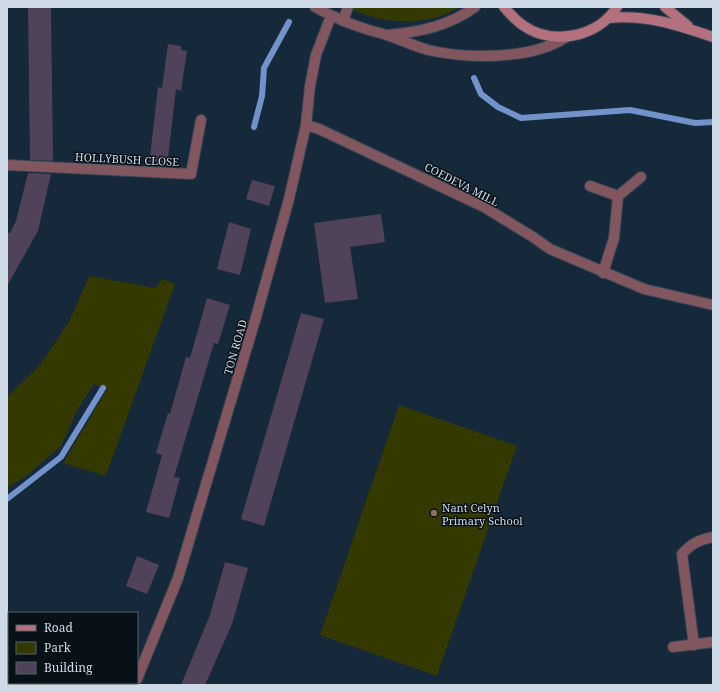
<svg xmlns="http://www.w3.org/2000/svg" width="720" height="692" font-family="'Noto Serif',serif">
<rect width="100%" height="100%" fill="#16293a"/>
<g fill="#343900">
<path d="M 347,7 L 459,7 C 427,28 379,24 347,7 Z"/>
<path d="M 89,276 L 156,288 L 162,279 L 175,284 L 106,476 L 63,463 L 107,389 L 94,384 L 77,411 L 61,446 L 25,477 L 7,488 L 7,397 L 39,366 L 69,322 Z"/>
<path d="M 399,405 L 517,446 L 437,676 L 320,635 Z"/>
</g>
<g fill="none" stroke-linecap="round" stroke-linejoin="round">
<g stroke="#7192ca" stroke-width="6">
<path d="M 474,78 L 481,94 L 498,107 L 521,118 L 630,110 L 695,123 L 713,122"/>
<path d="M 254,127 L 262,96 L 264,68 L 289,22"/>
<path d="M 7,499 L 61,457 L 103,388"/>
</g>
</g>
<g fill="#504258">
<path d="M 28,7 L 51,7 L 53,161 L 30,160 Z"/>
<path d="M 168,44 L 181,46 L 181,50 L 187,51 L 181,91 L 176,89 L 167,166 L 149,165 L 158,87 L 162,88 Z"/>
<path d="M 28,173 L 51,174 L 38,231 L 7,286 L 7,233 L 10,233 L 16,221 Z"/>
<path d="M 252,180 L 275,186 L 269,206 L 246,199 Z"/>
<path d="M 381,214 L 385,242 L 350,247 L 358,299 L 325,303 L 314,223 Z"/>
<path d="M 229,222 L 251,229 L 240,275 L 217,269 Z"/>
<path d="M 207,298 L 230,305 L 218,344 L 214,343 L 174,477 L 180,478 L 169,518 L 146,512 L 162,455 L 156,453 L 168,413 L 170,414 L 186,357 L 190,358 Z"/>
<path d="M 301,313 L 324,319 L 264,526 L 241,519 Z"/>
<path d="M 137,556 L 159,565 L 147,594 L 126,586 Z"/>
<path d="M 225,562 L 248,568 L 232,624 L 205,685 L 181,685 L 210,615 Z"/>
</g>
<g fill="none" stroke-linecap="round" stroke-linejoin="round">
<g stroke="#334555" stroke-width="12">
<path id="lane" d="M 343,21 L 348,7"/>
</g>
<g stroke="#334555" stroke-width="12">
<g id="street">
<path d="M 315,7 C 338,20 362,29 387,35"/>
<path d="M 475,7 C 449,26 420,32 387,35 C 401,40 414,46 428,50 C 467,59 532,60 566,37"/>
<path d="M 306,125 L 319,129 L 484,207 L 533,237 L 550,249 L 644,289 L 713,305"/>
<path d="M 7,165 L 191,174 L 201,120"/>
<path d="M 590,186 L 618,196 L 641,177"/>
<path d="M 603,273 L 614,238 L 618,196"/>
<path d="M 694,645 L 682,554 C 692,543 699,540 713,537"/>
<path d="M 673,647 L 713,642"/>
<path d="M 137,679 L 178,578 L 256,317 L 289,199 L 306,125 L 310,86 L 316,55 L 331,16"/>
</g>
</g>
<g stroke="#334555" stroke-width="12">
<g id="secondary">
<path d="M 504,7 C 510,14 516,21 524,26 C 553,46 598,37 617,7"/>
<path d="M 665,7 L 688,26"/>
<path d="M 608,18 C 645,14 678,25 713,37"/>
</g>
</g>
<use href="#lane" stroke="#81565e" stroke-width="10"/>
<use href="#street" stroke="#81565e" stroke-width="10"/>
<use href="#secondary" stroke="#b3707d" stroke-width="10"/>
</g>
<circle fill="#8d6e63" stroke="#091118" stroke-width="1.5" cx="434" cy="513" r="4"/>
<g text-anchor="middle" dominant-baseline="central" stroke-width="3" stroke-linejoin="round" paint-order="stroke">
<g font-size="11" fill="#cdd9e4" stroke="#091118">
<text transform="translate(127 159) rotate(3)">HOLLYBUSH CLOSE</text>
<text transform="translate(462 184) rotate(27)">COEDEVA MILL</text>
<text transform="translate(235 347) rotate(-74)">TON ROAD</text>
</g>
<g font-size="11" fill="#cdd9e4" stroke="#091118" text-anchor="start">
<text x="442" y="507">Nant Celyn<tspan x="442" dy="13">Primary School</tspan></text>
</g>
</g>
<rect width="720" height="692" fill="none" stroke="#cdd9e4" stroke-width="16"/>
<rect x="8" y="612" width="130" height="72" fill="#091118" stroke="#57616a"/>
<rect x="16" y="625" width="20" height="6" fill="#b3707d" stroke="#57616a"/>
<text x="44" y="632" font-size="12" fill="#cdd9e4">Road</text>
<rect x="16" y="642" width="20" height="12" fill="#343900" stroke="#57616a"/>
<text x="44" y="652" font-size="12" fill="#cdd9e4">Park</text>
<rect x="16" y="662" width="20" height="12" fill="#504258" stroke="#57616a"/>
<text x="44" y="672" font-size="12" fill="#cdd9e4">Building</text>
</svg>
